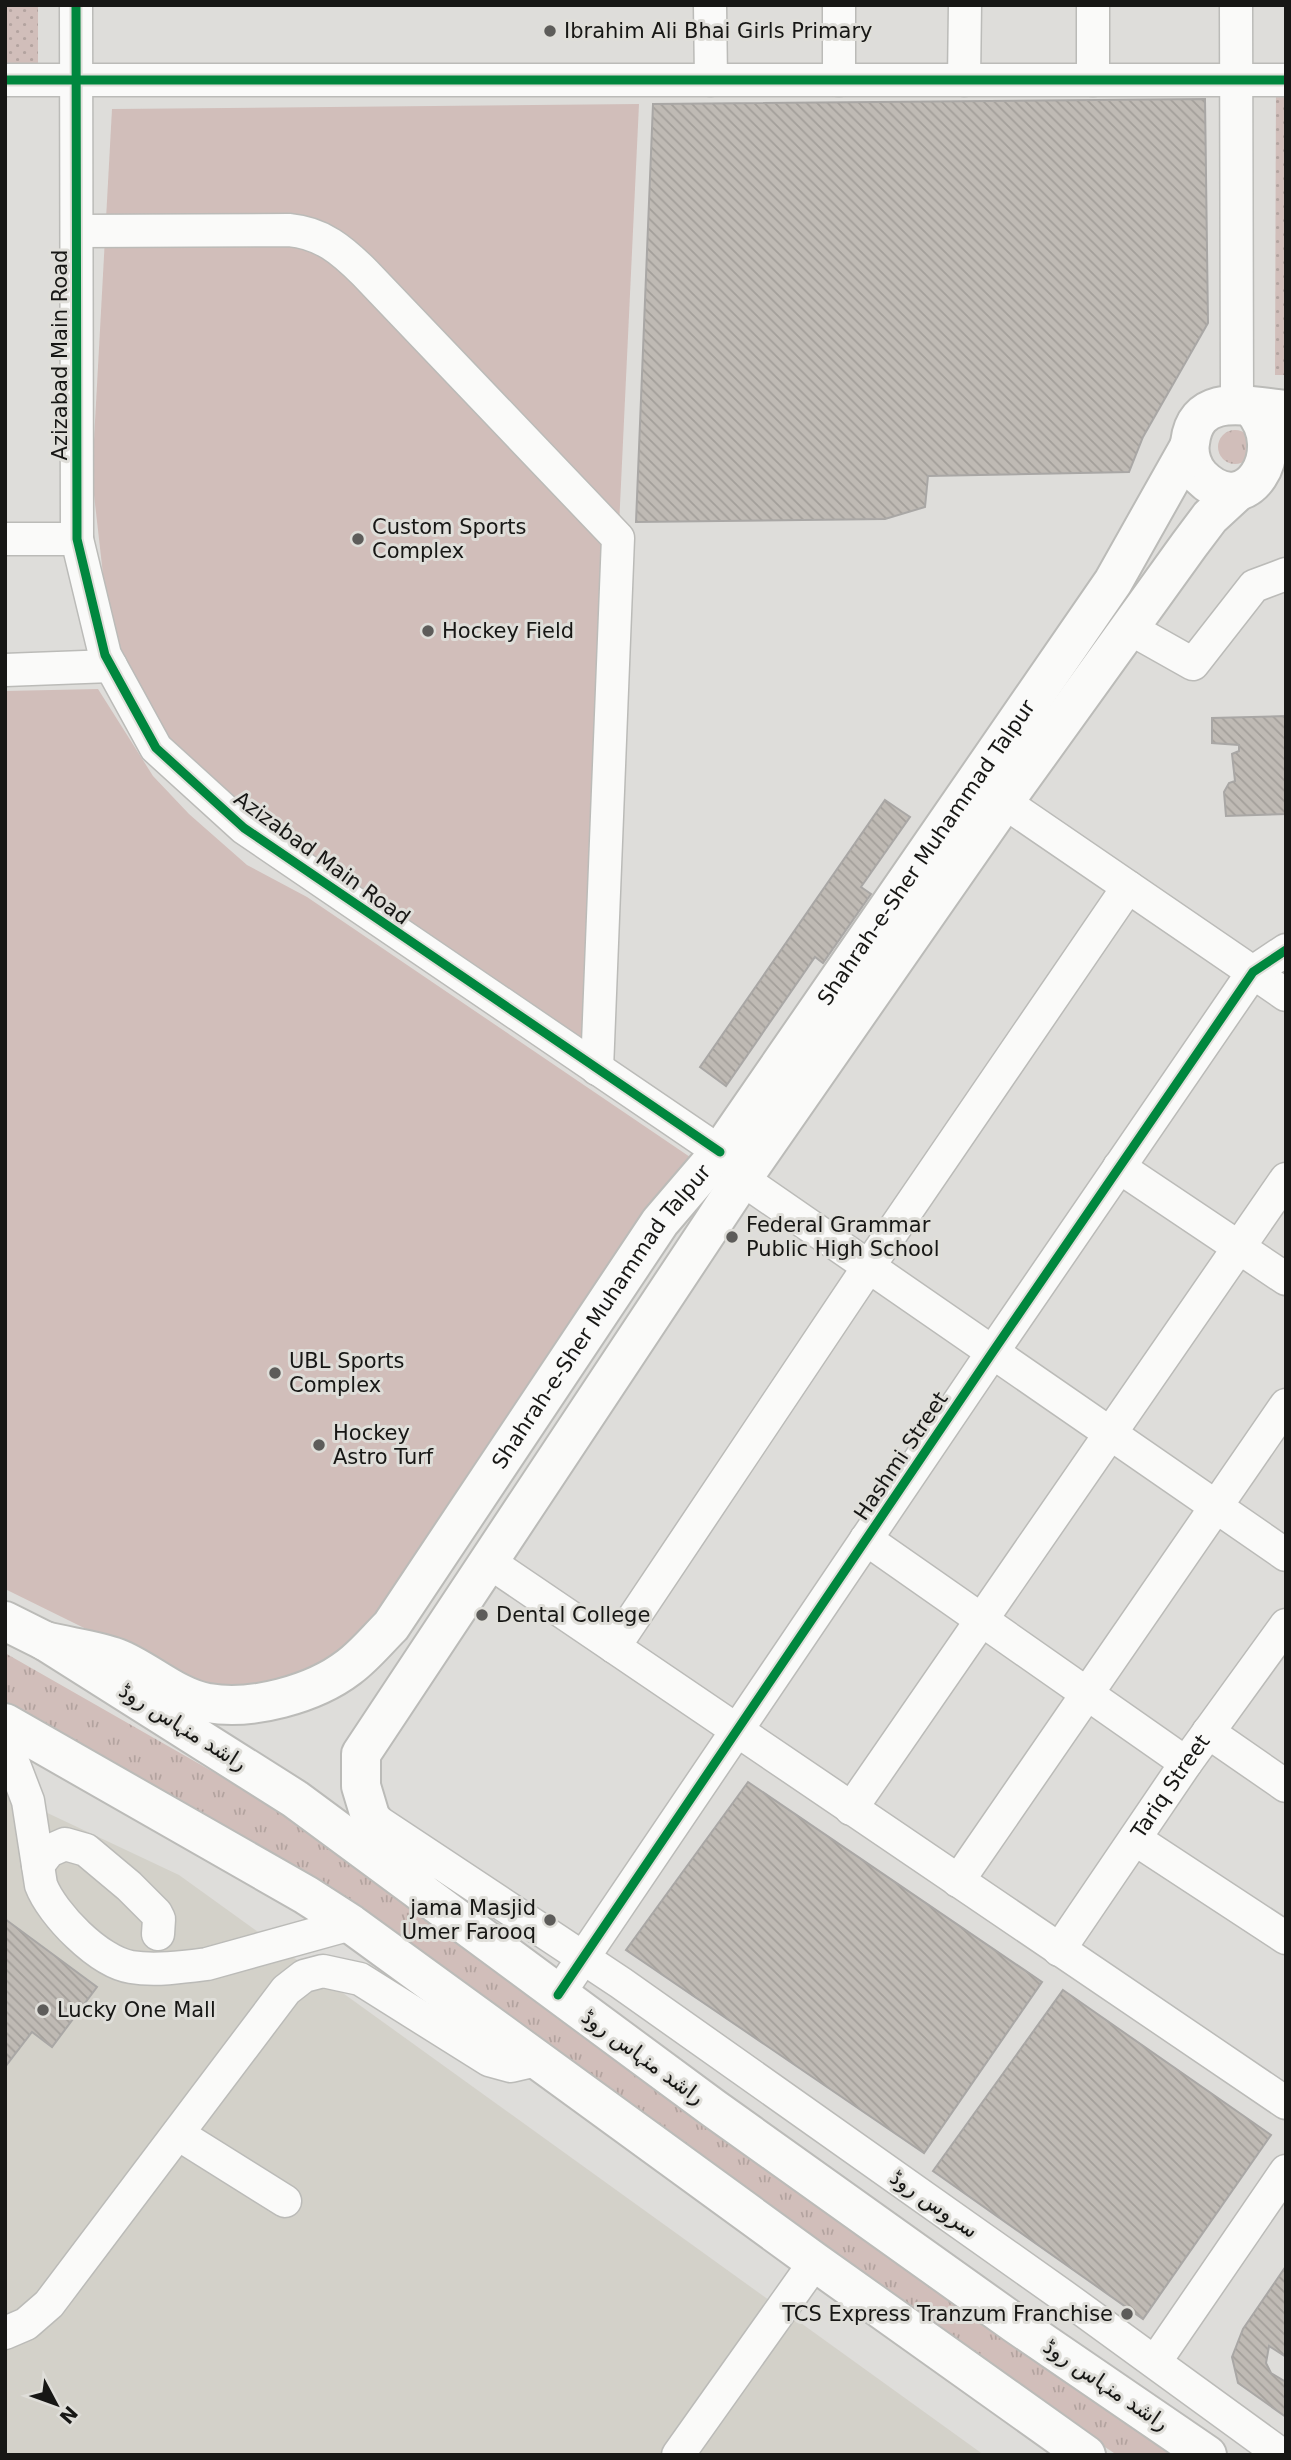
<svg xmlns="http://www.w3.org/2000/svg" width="1291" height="2460" font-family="'DejaVu Sans','Noto Naskh Arabic',sans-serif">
<defs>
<pattern id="grass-tufts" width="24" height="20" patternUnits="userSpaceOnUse" patternTransform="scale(1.75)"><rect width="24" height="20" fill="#d1beba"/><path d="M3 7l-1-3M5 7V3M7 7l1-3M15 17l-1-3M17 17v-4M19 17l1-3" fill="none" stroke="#b3a39f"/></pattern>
<pattern id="park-dots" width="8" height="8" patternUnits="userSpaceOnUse" patternTransform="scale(1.75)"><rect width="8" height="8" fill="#d1beba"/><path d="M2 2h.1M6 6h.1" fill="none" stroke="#b3a39f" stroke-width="1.8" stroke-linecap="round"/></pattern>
<pattern id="building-back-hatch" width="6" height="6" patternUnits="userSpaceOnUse" patternTransform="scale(1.75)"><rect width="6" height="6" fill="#bfbab4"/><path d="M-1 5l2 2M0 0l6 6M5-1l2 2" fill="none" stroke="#a39f9a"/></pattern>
</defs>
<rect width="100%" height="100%" fill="#deddda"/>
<path fill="#d3d1c9" d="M 5,1793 L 179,1875 L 984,2455 L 5,2455 Z"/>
<g fill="url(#grass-tufts)">
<circle cx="1235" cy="447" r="17"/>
<path d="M 5,1653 L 315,1830 L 610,2053 L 700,2124 L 1171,2455 L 1117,2455 L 5,1716 Z"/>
</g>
<g fill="url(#park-dots)">
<path d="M 5,5 L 38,5 L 38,65 L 5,66 Z"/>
<path d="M 1276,80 L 1286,80 L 1286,375 L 1275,375 Z"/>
</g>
<g fill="#d1beba">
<path d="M 639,104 L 594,1054 L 204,781 L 130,693 L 106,601 L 92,477 L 112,109 Z"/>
<path d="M 98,689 L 153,776 L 189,814 L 247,865 L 307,897 L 690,1157 L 390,1600 L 332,1659 L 281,1681 L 232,1690 L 208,1689 L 5,1589 L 5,691 Z"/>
</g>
<g fill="url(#building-back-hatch)" stroke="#a9a7a5" stroke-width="2">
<path d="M 1205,99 L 1208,323 L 1143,437 L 1129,472 L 928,476 L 925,507 L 885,519 L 636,522 L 653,104 Z"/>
<path d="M 1286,716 L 1286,814 L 1226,816 L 1224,792 L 1229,783 L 1235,781 L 1232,754 L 1239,751 L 1239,745 L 1212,743 L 1212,718 Z"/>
<path d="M 885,800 L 910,817 L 861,887 L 871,894 L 823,963 L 815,957 L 726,1086 L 700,1067 Z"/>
<path d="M 748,1782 L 1042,1982 L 924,2153 L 626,1950 Z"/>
<path d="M 5,1919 L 97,1987 L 52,2047 L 32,2032 L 5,2067 Z"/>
<path d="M 1063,1990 L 1271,2135 L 1143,2319 L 933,2171 Z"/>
<path d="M 1286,2266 L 1286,2357 L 1269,2346 L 1266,2363 L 1271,2373 L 1286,2382 L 1286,2417 L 1238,2383 L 1232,2357 L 1243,2329 Z"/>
</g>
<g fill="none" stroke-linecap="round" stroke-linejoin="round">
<g stroke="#bbbbb8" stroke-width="35">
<g id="minor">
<path d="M 76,5 L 77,539 L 105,655 L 156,748 L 244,828 L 720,1152"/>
<path d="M 710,5 L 711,80"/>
<path d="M 1093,5 L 1093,80"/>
<path d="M 1236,5 L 1237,404"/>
<path d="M 5,80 L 1286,80"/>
<path d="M 839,80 L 839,5"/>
<path d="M 964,80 L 965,5"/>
<path d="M 77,231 L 289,230 C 322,233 342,250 365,273 L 618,538 L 597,1069"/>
<path d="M 5,539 L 77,539"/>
<path d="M 1129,628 L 1193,664 L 1254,586 L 1286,574"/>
<path d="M 5,670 L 111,666"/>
<path d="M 1004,802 L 1286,995"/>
<path d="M 1119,1167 L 1286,1279"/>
<path d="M 742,1179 L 1286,1555"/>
<path d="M 866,1539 L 1186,1763"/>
<path d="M 489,1562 L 1286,2103"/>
<path d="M 614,1647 L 869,1266 L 1128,887"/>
<path d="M 1208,1732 L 1286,1786"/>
<path d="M 5,1741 L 28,1801 L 41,1885 C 52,1914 99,1962 131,1967 C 155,1971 184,1967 207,1964 L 351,1924"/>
<path d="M 851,1809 L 1286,1179"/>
<path d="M 377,1821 L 621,1983 L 1062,2295 L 1282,2455"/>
<path d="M 1135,1839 L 1286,1938"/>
<path d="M 38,1865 L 49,1851 L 65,1844 L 86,1850 L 129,1886 L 156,1913 L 159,1919 L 158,1934"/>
<path d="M 958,1881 L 1286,1405"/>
<path id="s1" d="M 1059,1950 L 1186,1763 L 1286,1625"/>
<path d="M 558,1995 L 992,1353 L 1253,972 L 1286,950"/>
<path d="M 178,2134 L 285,2201"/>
<path d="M 5,2333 L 26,2324 L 49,2304 L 286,1990 L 304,1976 L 323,1971 L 360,1979 L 489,2060 L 511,2066 L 537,2060"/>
<path d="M 1155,2362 L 1286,2171"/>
<path d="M 678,2455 L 815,2262"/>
</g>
</g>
<g stroke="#bbbbb8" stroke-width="42">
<g id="major">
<path d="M 1252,408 C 1291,450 1247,523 1201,477 C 1193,469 1188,455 1190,443 C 1196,390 1250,407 1286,410"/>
<path d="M 5,1621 L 45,1641 L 295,1799 L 713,2108 L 1017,2325 L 1207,2455"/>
<path id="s2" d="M 45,1641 C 68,1647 95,1650 117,1658 C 146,1669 176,1698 208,1703 C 251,1711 314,1694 349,1667 C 364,1656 377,1640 391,1626 L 660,1222 L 720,1152 L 1113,582 L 1189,447"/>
<path d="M 5,1723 L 306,1895 L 351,1924 L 815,2262 L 1086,2455"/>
<path d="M 421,1892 L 370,1816 L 361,1786 L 361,1754 L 742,1179 L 1004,802 L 1189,545 L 1210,517 L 1236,493"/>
</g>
</g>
<use href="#minor" stroke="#fafaf9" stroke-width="32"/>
<use href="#major" stroke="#fafaf9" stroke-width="38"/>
<g stroke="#dfded9" stroke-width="13">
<g id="cycleway">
<path d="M 76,5 L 77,539 L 105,655 L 156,748 L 244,828 L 720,1152"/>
<path d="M 5,80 L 1286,80"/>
<path d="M 558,1995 L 992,1353 L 1253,972 L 1286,950"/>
</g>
</g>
<use href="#cycleway" stroke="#00873e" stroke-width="9"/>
</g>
<g fill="#5d5c5a" stroke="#dfded9" stroke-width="2.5">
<circle cx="550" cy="31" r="7"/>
<circle cx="358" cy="539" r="7"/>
<circle cx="428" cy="631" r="7"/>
<circle cx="732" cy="1237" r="7"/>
<circle cx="275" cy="1373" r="7"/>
<circle cx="319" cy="1445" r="7"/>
<circle cx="482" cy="1615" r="7"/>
<circle cx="550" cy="1920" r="7"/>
<circle cx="43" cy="2010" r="7"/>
<circle cx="1127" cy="2314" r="7"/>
</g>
<g text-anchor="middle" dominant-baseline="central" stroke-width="6" stroke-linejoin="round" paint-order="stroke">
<g font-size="21" fill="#171715" stroke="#dfded9" text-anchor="start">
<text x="564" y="31">Ibrahim Ali Bhai Girls Primary</text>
<text x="372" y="527">Custom Sports<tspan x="372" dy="24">Complex</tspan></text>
<text x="442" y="631">Hockey Field</text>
<text x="746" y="1225">Federal Grammar<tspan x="746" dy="24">Public High School</tspan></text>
<text x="289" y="1361">UBL Sports<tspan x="289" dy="24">Complex</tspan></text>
<text x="333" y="1433">Hockey<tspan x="333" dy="24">Astro Turf</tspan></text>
<text x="496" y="1615">Dental College</text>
<text x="536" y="1908" text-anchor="end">jama Masjid<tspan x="536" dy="24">Umer Farooq</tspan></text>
<text x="57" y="2010">Lucky One Mall</text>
<text x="1113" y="2314" text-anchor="end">TCS Express Tranzum Franchise</text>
</g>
<g font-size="21" fill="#171715" stroke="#dfded9">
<text transform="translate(60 355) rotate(-90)">Azizabad Main Road</text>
<text stroke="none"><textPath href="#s2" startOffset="1325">Shahrah-e-Sher Muhammad Talpur</textPath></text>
<text transform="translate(322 858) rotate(36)">Azizabad Main Road</text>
<text stroke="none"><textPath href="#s2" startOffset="758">Shahrah-e-Sher Muhammad Talpur</textPath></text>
<text transform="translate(901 1456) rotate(-56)">Hashmi Street</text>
<text transform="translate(183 1727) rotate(32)">راشد منہاس روڈ</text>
<text stroke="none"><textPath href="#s1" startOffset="198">Tariq Street</textPath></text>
<text transform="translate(643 2057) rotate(36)">راشد منہاس روڈ</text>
<text transform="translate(934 2204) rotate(35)">سروس روڈ</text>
<text transform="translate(1106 2385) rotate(34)">راشد منہاس روڈ</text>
</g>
</g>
<rect width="1291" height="2460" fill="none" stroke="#171715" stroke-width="14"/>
<g transform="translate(56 2404) rotate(131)" stroke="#dfded9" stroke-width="5" paint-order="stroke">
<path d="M0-5L12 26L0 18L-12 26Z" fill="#171715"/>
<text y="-10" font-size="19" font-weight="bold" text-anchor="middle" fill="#171715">N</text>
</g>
</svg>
